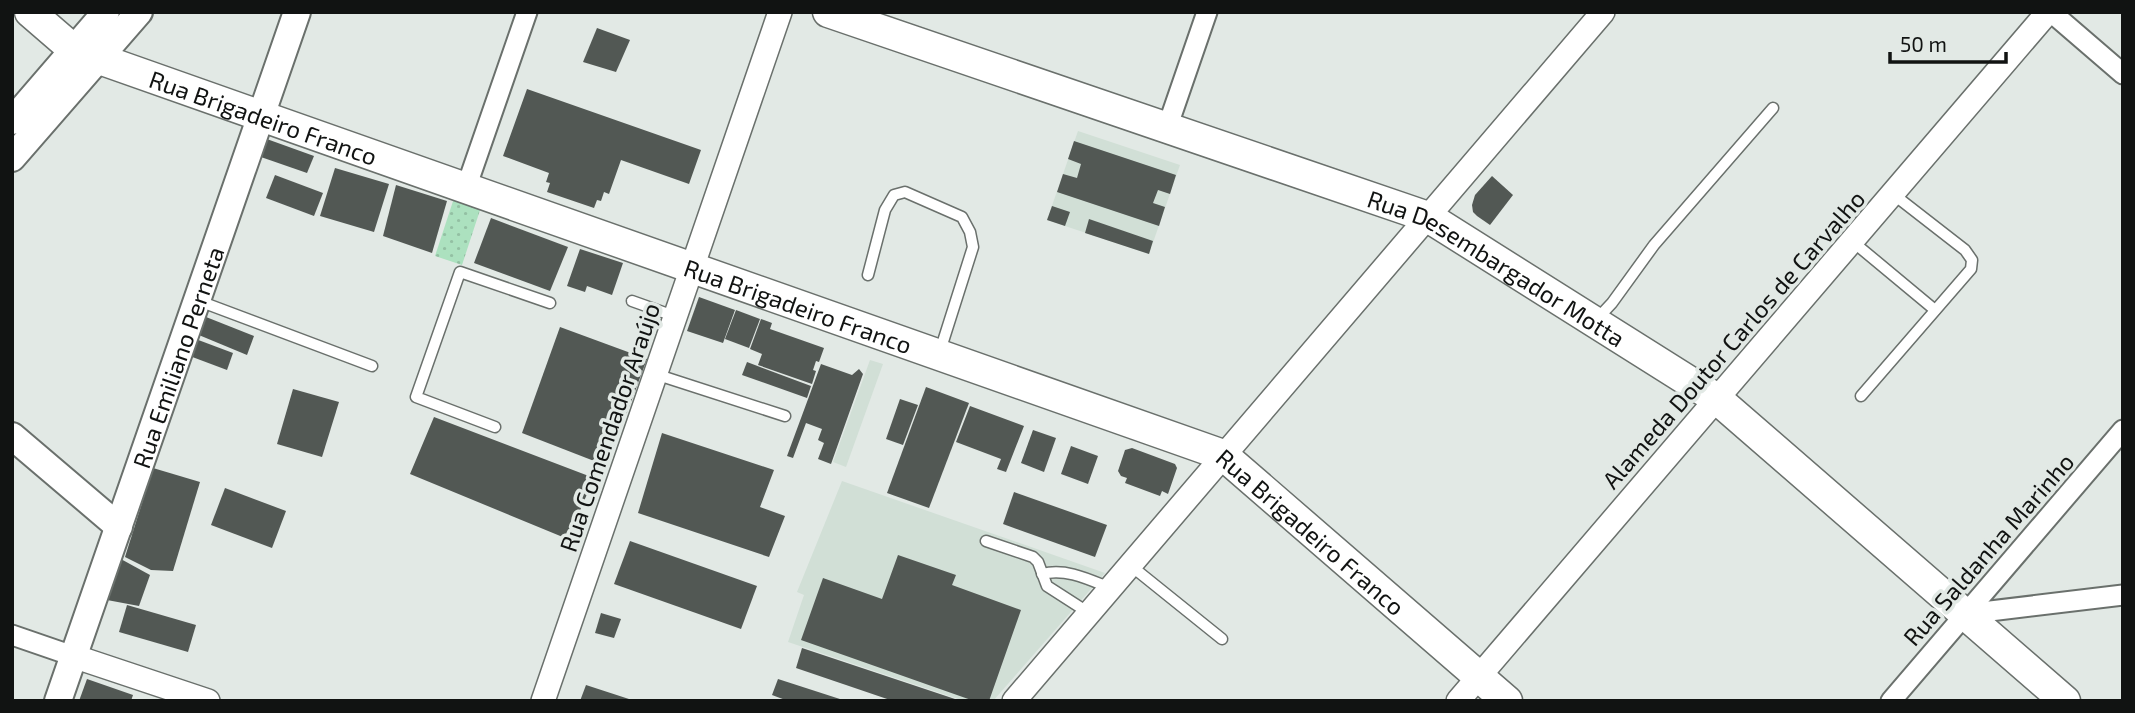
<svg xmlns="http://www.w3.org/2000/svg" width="2135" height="713" font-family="'Exo 2',sans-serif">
<defs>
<pattern id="park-dots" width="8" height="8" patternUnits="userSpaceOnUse" patternTransform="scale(1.75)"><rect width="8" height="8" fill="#ace1bf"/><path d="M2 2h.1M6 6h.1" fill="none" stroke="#93c0a3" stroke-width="1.8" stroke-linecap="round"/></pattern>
</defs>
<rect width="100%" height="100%" fill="#e2e9e5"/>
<g fill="#d1dfd6">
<path d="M 1078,131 L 1180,165 L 1149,254 L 1047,220 Z"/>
<path d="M 870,360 L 883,364 L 846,467 L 833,462 Z"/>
<path d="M 842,481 L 1105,573 L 993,701 L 964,701 L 788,642 L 804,595 L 797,592 Z"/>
</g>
<path fill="url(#park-dots)" d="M 456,192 L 483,201 L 462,265 L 435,256 Z"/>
<g fill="#525854">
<path d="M 597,28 L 630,40 L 616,72 L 583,62 Z"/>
<path d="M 527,89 L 701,150 L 689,184 L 621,160 L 609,194 L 604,192 L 601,201 L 597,200 L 594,208 L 547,192 L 550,183 L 546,182 L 549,173 L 503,156 Z"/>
<path d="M 264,138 L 314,156 L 307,173 L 258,156 Z"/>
<path d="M 1074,141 L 1176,175 L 1170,194 L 1158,190 L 1153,203 L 1165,207 L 1159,226 L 1057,192 L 1063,174 L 1077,178 L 1081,164 L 1068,159 Z"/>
<path d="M 335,168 L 389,184 L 374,232 L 320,216 Z"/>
<path d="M 275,175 L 323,193 L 314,216 L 266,198 Z"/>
<path d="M 1492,176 L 1513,195 L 1490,225 L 1477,216 L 1473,212 L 1472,205 L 1475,195 Z"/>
<path d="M 396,185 L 447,201 L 432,253 L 383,236 Z"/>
<path d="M 1052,206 L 1070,212 L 1065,226 L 1047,220 Z"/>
<path d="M 491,218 L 568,247 L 550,291 L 474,263 Z"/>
<path d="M 1089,219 L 1153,241 L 1149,254 L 1085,233 Z"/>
<path d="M 580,249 L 623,263 L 612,295 L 587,286 L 585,292 L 567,286 Z"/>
<path d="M 699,297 L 735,310 L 723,343 L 687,331 Z"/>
<path d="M 736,310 L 760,319 L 749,348 L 725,339 Z"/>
<path d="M 201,315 L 254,336 L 247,355 L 194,333 Z"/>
<path d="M 761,319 L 772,323 L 770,329 L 824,348 L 819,362 L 816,361 L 813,370 L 816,371 L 812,384 L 758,365 L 762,354 L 750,349 Z"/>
<path d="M 560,327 L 647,359 L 607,466 L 522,433 Z"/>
<path d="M 193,338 L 233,353 L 227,370 L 187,355 Z"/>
<path d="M 747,362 L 811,386 L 807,398 L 742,375 Z"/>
<path d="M 821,364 L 852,375 L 859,369 L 863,374 L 831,464 L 818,459 L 824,443 L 818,440 L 822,429 L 806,423 L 793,458 L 787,456 Z"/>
<path d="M 926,387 L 969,403 L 929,508 L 887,493 Z"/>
<path d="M 293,389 L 339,402 L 322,457 L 277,444 Z"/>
<path d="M 900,399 L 918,405 L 903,445 L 886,439 Z"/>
<path d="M 970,406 L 1024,426 L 1006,472 L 997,469 L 1001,459 L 956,442 Z"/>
<path d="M 434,417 L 594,478 L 581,508 L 570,540 L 410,474 Z"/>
<path d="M 1033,430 L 1056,438 L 1044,472 L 1021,463 Z"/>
<path d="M 662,433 L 774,470 L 760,507 L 785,516 L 769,557 L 638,513 Z"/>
<path d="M 1071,446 L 1098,456 L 1088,484 L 1061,474 Z"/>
<path d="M 1132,448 L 1175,464 L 1177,468 L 1168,494 L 1162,491 L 1160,496 L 1125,483 L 1127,478 L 1121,476 L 1118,471 L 1125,450 Z"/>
<path d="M 153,468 L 200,482 L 173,571 L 151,570 L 125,557 Z"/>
<path d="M 225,488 L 286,511 L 272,548 L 211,525 Z"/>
<path d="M 1014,492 L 1107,525 L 1095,557 L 1003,524 Z"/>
<path d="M 630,541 L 757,586 L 741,629 L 614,584 Z"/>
<path d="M 898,555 L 956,575 L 952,585 L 1021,610 L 989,701 L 974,701 L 801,640 L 823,578 L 882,599 Z"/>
<path d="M 119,558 L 150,575 L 139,606 L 107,600 Z"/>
<path d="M 127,605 L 196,625 L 188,652 L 119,632 Z"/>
<path d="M 601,613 L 621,619 L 614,638 L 595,633 Z"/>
<path d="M 802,648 L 958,700 L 958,701 L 893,701 L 796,668 Z"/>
<path d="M 87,679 L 133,695 L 131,701 L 79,701 Z"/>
<path d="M 778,679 L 843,700 L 843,701 L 788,701 L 772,695 Z"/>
<path d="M 586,685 L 632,700 L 632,701 L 580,701 Z"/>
</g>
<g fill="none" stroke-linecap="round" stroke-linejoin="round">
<g stroke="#6a706c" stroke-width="13">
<g id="service">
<path d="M 1852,241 L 1935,310"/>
<path d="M 868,275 L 885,210 L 894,195 L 905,192 L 962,217 L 970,232 L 973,247 L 940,351"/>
<path d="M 199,301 L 372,366"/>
<path d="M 632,301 L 674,316"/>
<path d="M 1597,319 L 1612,303 L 1654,245 L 1773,108"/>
<path d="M 655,374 L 785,416"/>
<path d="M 1861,396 L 1971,269 L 1972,260 L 1965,250 L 1893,194"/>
<path d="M 495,427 L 416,397 L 460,272 L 550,303"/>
<path d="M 986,541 L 1033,557 L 1038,562 L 1047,586 L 1089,613"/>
<path d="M 1130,565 L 1222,639"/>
<path d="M 1042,574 C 1066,568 1088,579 1110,588"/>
</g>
</g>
<g stroke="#6a706c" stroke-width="23">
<g id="minor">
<path d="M 2051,12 L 2123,74"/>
<path d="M 1167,128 L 1207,12"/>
<path d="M 466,188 L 527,12"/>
<path d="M 1965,614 L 2123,595"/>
<path d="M 12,635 L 73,656"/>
<path d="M 1891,701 L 2123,430"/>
</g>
</g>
<g stroke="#6a706c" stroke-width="26">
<g id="tertiary">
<path d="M 73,656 L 208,701"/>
<path d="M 543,701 L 780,12"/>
<path d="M 1014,701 L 1603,12"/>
<path d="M 1458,701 L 2048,12"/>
</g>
</g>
<g stroke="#6a706c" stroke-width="30">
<g id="secondary">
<path d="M 12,121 L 106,12"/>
<path d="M 12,158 L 139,12"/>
<path d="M 12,436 L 119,527"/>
<path id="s1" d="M 58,701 L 297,12"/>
</g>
</g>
<g stroke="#6a706c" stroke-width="33">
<g id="primary">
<path id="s2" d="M 30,12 L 74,50 L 1223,455 L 1507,701"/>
<path id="s3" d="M 828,12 L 1428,217 L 1717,399 L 2065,701"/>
</g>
</g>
<use href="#service" stroke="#fff" stroke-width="10"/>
<use href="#minor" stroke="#fff" stroke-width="19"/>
<use href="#tertiary" stroke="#fff" stroke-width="23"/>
<use href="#secondary" stroke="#fff" stroke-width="26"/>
<use href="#primary" stroke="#fff" stroke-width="30"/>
</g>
<g text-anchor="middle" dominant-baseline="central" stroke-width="7" stroke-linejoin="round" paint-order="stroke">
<g font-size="24" fill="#111312" stroke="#e2e9e5">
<text stroke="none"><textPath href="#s2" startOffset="259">Rua Brigadeiro Franco</textPath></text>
<text stroke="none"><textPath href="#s3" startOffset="718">Rua Desembargador Motta</textPath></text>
<text stroke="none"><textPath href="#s2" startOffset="826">Rua Brigadeiro Franco</textPath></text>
<text transform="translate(1733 339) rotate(-49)">Alameda Doutor Carlos de Carvalho</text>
<text stroke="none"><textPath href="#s1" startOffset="364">Rua Emiliano Perneta</textPath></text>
<text transform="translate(609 427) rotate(-71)">Rua Comendador Araújo</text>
<text stroke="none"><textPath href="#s2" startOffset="1393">Rua Brigadeiro Franco</textPath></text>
<text transform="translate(1988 549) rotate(-49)">Rua Saldanha Marinho</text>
</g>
</g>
<rect width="2135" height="713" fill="none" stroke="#111312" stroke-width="28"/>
<path d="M1890 52v10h116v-10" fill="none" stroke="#111312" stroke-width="3.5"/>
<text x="1900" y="52" font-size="21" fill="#111312" stroke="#e2e9e5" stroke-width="5" paint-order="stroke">50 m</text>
</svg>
